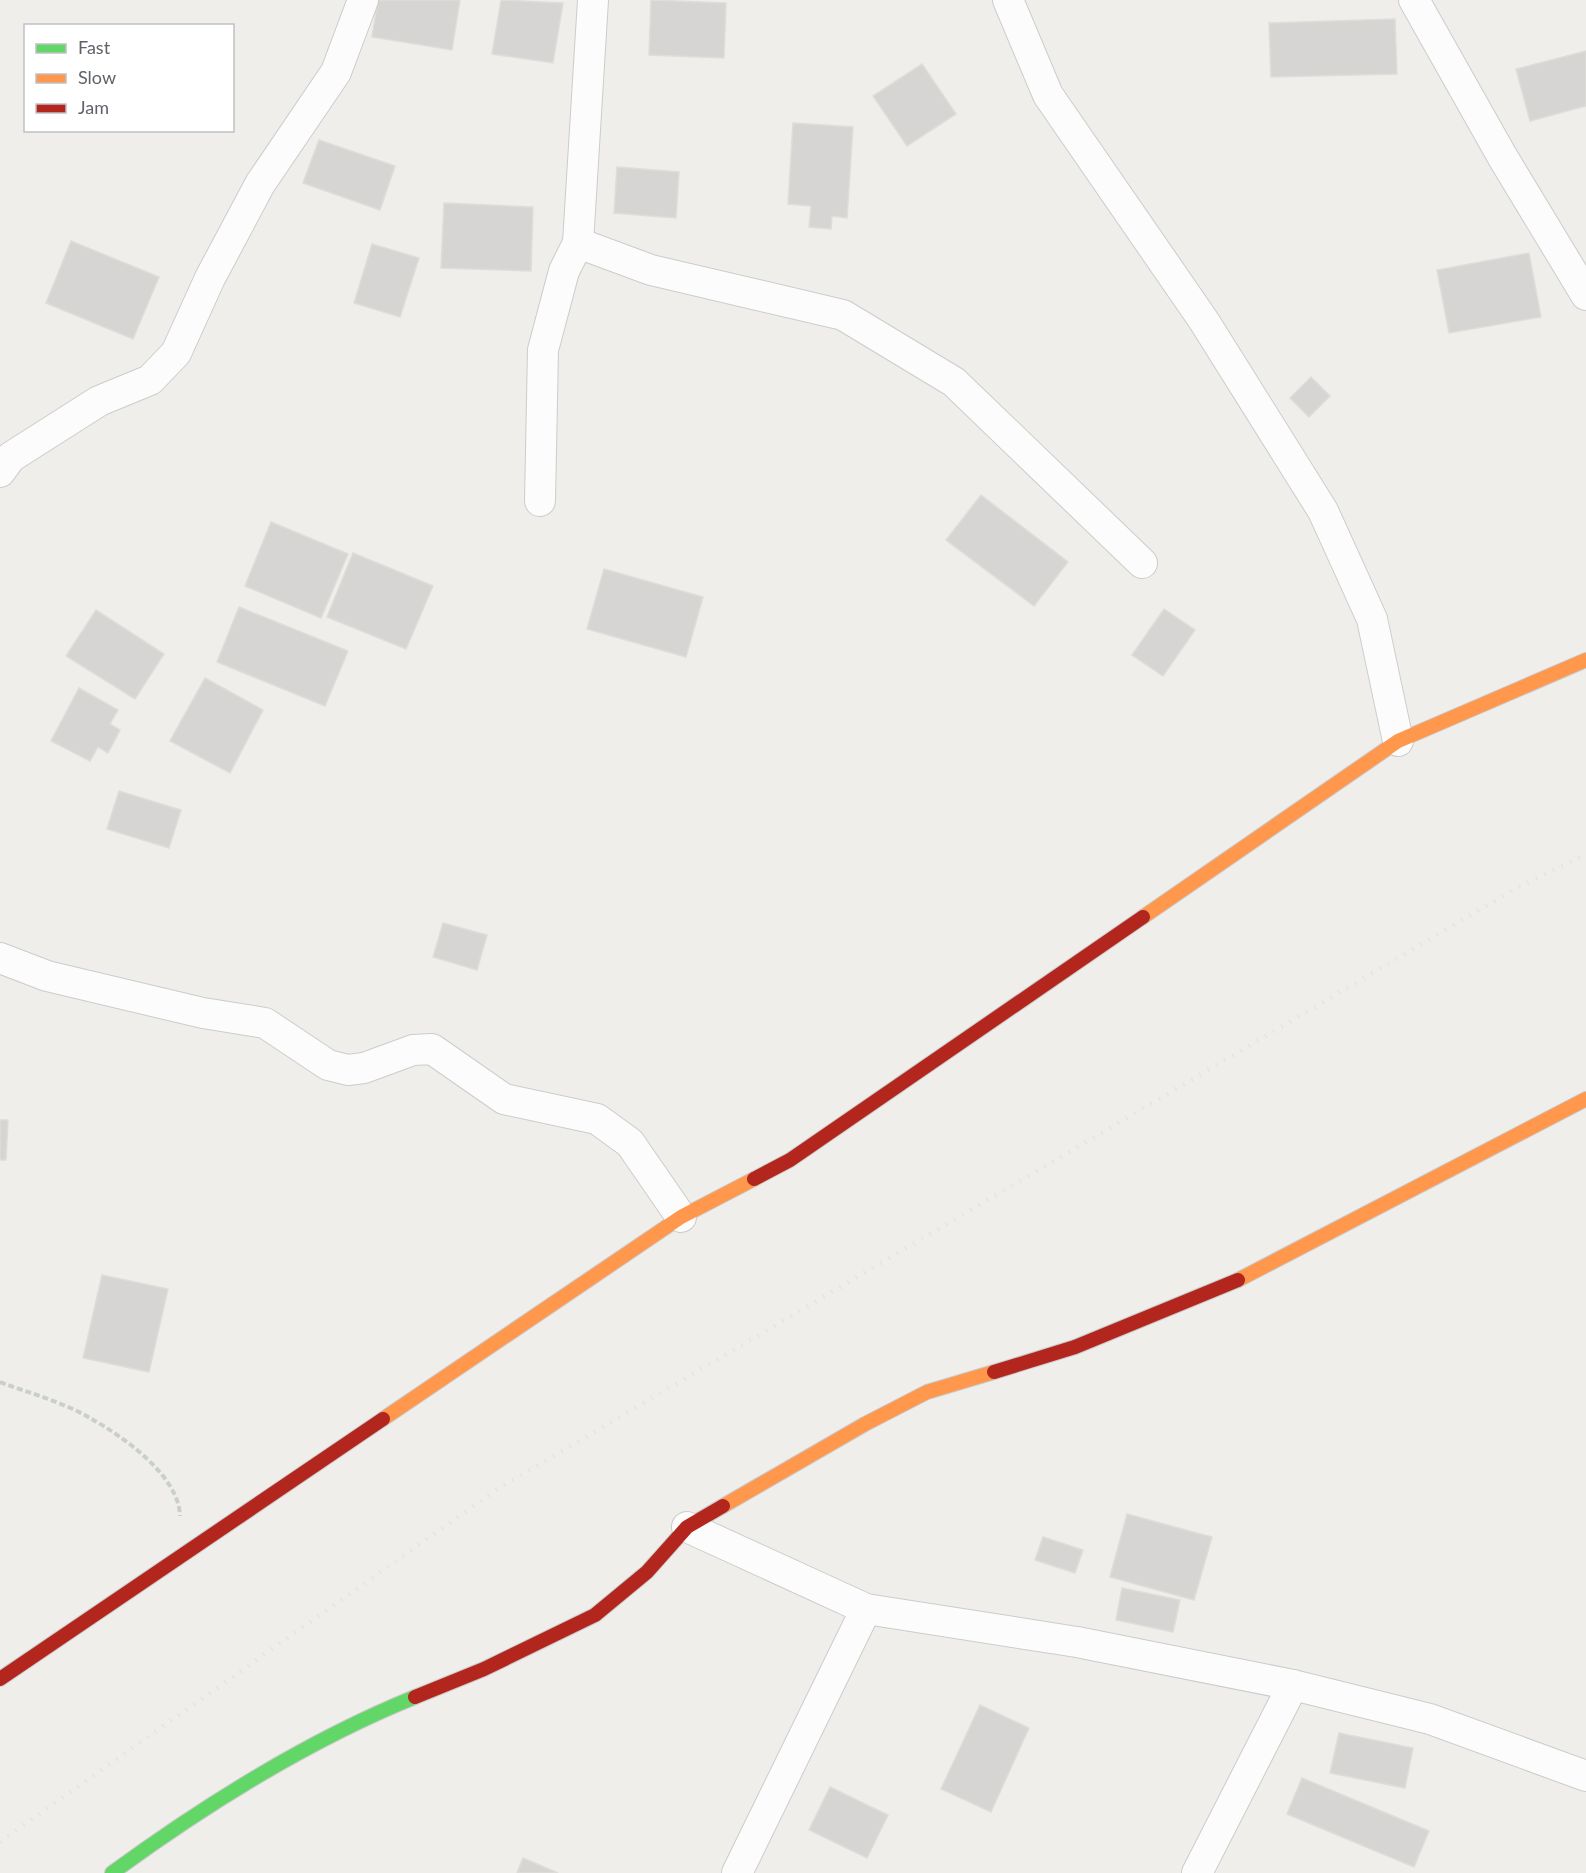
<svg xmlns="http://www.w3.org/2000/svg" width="1586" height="1873" font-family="Lato,sans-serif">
<rect width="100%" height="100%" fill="#efeeea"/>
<g fill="#d6d5d3" stroke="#deddd9" stroke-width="1.5">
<path d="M 378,0 L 460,0 L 452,50 L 372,37 Z"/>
<path d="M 501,0 L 563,3 L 553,63 L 492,54 Z"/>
<path d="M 651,0 L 726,3 L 724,58 L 649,55 Z"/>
<path d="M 1395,19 L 1397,74 L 1271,77 L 1269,23 Z"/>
<path d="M 1586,51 L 1586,106 L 1530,121 L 1516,69 Z"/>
<path d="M 922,64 L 956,114 L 907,146 L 873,96 Z"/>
<path d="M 793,123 L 853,127 L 847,218 L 832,216 L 831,229 L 809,227 L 811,206 L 788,204 Z"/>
<path d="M 319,140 L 395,166 L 380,210 L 303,183 Z"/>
<path d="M 617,167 L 679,172 L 676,218 L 614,213 Z"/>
<path d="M 444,203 L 533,207 L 531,271 L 441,268 Z"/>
<path d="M 71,241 L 159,277 L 133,339 L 46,303 Z"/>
<path d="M 372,244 L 419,258 L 400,317 L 354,303 Z"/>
<path d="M 1529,253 L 1541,317 L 1449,333 L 1437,270 Z"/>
<path d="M 1311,377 L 1330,396 L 1309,417 L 1290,398 Z"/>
<path d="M 981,495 L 1068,562 L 1034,606 L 946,540 Z"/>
<path d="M 271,522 L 348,554 L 321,618 L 245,586 Z"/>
<path d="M 353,553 L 433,586 L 406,649 L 327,617 Z"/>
<path d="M 604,569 L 703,597 L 686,657 L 587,629 Z"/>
<path d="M 239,607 L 348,651 L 325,706 L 217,662 Z"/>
<path d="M 1164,609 L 1195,630 L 1163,676 L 1132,655 Z"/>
<path d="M 96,610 L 164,654 L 135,699 L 66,656 Z"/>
<path d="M 205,678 L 263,710 L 230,773 L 170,741 Z"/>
<path d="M 79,688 L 118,710 L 110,724 L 120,730 L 108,753 L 98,747 L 90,761 L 51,741 Z"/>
<path d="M 119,791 L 181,810 L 169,848 L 107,829 Z"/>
<path d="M 443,923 L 487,935 L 477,970 L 433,957 Z"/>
<path d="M 0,1120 L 8,1120 L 6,1160 L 0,1160 Z"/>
<path d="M 102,1275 L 168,1289 L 149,1372 L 83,1358 Z"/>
<path d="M 1127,1514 L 1212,1537 L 1194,1600 L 1110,1577 Z"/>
<path d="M 1043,1537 L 1083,1550 L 1075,1573 L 1035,1560 Z"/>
<path d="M 1122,1588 L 1180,1600 L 1173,1632 L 1116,1620 Z"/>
<path d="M 980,1705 L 1029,1728 L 991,1812 L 941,1789 Z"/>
<path d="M 1339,1733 L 1413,1748 L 1405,1788 L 1330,1773 Z"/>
<path d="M 1302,1778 L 1429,1831 L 1414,1867 L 1287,1814 Z"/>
<path d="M 830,1787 L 888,1815 L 867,1858 L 809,1830 Z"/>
<path d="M 523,1858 L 558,1873 L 517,1873 Z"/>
</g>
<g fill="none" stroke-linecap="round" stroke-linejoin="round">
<g stroke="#cbcccc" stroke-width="32">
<g id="street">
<path d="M 593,0 L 578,243 L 651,270 L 843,315 L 954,382 L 1142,563"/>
<path d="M 1008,0 L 1048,95 L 1204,321 L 1323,511 L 1372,619 L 1398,741"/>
<path d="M 1414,0 L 1502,156 L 1586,295"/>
<path d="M 0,472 L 11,457 L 99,401 L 150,380 L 176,353 L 210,278 L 260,184 L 336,72 L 363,0"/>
<path d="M 540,501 L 543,350 L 564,271 L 578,243"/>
<path d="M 0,958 L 47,976 L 203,1013 L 265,1023 L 328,1065 L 348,1070 L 364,1068 L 413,1050 L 432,1049 L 504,1099 L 597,1119 L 630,1143 L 681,1217"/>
<path d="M 687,1527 L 866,1609 L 1077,1642 L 1293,1685 L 1430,1719 L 1586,1776"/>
<path d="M 737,1873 L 866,1609"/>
<path d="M 1197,1873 L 1293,1685"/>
</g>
</g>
<g stroke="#cacacb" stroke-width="16">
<path id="fast" d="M 112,1873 C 205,1805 309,1740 415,1697"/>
</g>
<g stroke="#cacacb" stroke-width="16">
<g id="slow">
<path d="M 1143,917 L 1398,741 L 1586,660"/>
<path d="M 1238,1280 L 1586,1099"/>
<path d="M 383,1419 L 681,1217 L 754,1179"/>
<path d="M 723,1506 L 865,1424 L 927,1392 L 994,1372"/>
</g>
</g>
<g stroke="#cacacb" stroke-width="16">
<g id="jam">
<path d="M 754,1179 L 790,1160 L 1143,917"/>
<path d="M 994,1372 L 1075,1347 L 1238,1280"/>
<path d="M 0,1679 L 383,1419"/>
<path d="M 415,1697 L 484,1669 L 595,1615 L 647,1572 L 687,1527 L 723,1506"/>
</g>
</g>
<path stroke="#cacfcc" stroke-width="4" stroke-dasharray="6 3" stroke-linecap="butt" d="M 0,1382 C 29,1393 63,1402 90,1418 C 124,1437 179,1476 180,1516"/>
<use href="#street" stroke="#fdfcfc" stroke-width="30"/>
<use href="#fast" stroke="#63d668" stroke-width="14"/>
<use href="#slow" stroke="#ff974d" stroke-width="14"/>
<use href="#jam" stroke="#b3261e" stroke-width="14"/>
<path stroke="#e4e4e4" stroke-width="4.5" stroke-dasharray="1.5 8" stroke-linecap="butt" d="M 0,1842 L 496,1490 L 1515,889 L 1586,854"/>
</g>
<rect x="24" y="24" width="210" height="108" fill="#ffffff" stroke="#bfc1c3" stroke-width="1.5"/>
<rect x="36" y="44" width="30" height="9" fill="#63d668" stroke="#bfc1c3" stroke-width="1.5"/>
<text x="78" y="54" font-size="18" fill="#5f6368">Fast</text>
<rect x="36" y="74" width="30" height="9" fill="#ff974d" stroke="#bfc1c3" stroke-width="1.5"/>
<text x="78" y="84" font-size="18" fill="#5f6368">Slow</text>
<rect x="36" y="104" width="30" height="9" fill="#b3261e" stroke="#bfc1c3" stroke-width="1.5"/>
<text x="78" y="114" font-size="18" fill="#5f6368">Jam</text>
</svg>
